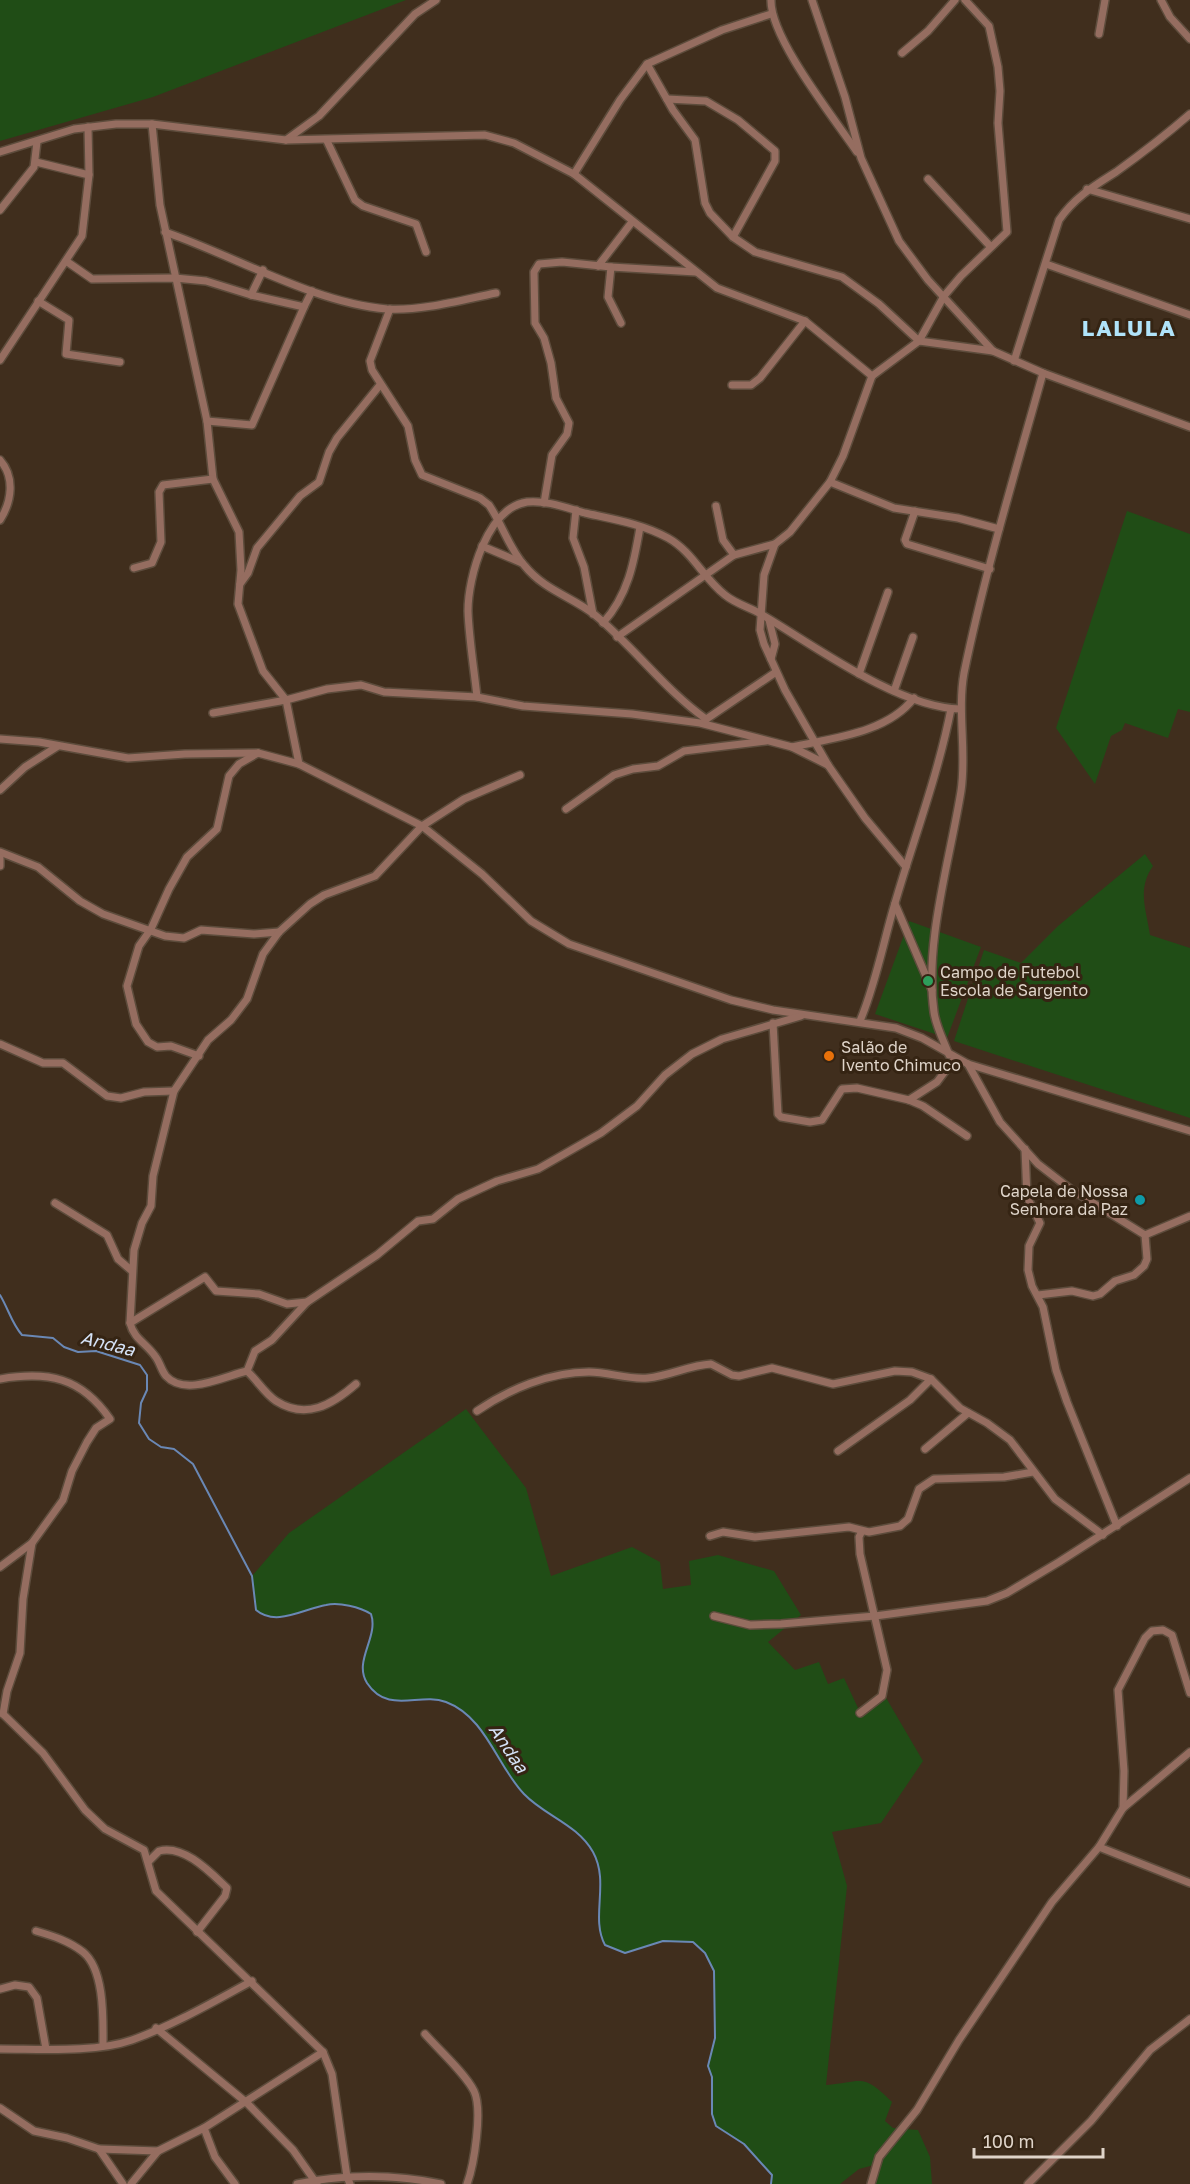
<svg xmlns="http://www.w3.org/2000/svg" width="1190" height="2184" font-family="'Golos Text',sans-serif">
<rect width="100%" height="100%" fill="#402e1d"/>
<g fill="#204d16">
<path d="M 0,0 L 406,0 L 153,97 L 0,141 Z"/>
<path d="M 1127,511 L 1190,534 L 1190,712 L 1178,709 L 1168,738 L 1125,723 L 1122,730 L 1111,736 L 1095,784 L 1056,728 Z"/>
<path d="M 1145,854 L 1153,866 C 1137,889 1146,909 1150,935 L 1190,948 L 1190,1118 L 954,1041 L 984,950 L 1021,963 L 1058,926 Z"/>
<path d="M 909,921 L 981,947 L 947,1038 L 875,1014 Z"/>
<path d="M 466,1409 L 526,1488 L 551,1576 L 632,1547 L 660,1562 L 663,1589 L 691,1585 L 689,1561 L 718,1555 L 774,1571 L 801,1615 L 768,1642 L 795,1670 L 819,1662 L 828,1684 L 844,1678 L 858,1708 L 885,1696 L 923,1761 L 881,1823 L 832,1832 L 847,1886 L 826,2085 C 863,2082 862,2072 892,2102 L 885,2121 L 893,2128 L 918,2130 L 930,2157 L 932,2184 L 871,2184 L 874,2165 L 859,2169 L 840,2184 L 771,2184 L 772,2175 L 744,2144 L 716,2126 L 712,2114 L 712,2077 L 708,2066 L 715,2038 L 714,1971 L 705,1953 L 693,1942 L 663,1941 L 625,1953 L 605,1945 C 590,1917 610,1883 593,1852 C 578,1825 548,1818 527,1798 C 497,1770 488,1718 446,1702 C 419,1692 388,1715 367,1683 C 353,1661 379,1637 371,1613 C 360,1607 341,1603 329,1604 C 304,1606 278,1629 256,1610 L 252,1576 L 289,1533 Z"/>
</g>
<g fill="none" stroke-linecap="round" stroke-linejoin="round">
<path stroke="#6a88b5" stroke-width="2" d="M 0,1295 C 8,1308 12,1324 22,1335 L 53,1338 L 64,1347 L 78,1352 L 96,1351 L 140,1365 L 147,1375 L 147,1390 L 141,1403 L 139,1423 L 149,1439 L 161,1447 L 174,1449 L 193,1464 L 252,1576 L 256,1610 C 276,1627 303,1609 326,1605 C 339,1602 360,1607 371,1614 C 379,1637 353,1661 367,1683 C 388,1715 419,1692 446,1702 C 486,1717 497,1766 524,1794 C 545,1816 577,1824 593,1852 C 610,1883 590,1917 605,1945 L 625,1953 L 663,1941 L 693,1942 L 705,1953 L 714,1971 L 715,2038 L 708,2066 L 712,2077 L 712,2114 L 716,2126 L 744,2144 L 772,2175 L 771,2184"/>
<g stroke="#5d4c3c" stroke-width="10">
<g id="street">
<path d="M 771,0 C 770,38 834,118 857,152"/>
<path d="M 812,0 L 845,97 L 861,158 L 899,241 L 928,280 L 993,351 L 1043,373 L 1190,427"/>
<path d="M 1161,0 L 1170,17 L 1190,39"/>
<path d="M 1099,34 L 1105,0"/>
<path d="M 902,53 L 928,31 L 955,0"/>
<path d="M 647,64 L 673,110 L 695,140 L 705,203 L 710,213 L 733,237 L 755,252 L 842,277 L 879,304 L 919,341 L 944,296 L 961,276 L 1007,232 L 998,123 L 1000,91 L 998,67 L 989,26 L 965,0"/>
<path d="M 667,99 L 706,101 L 738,120 L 775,151 L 775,161 L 733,237"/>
<path d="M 152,124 L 160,205 L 207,421 L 213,479 L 239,532 L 241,570 L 238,604 L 263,671 L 286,700 L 299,764 L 422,826 L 482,874 L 531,921 L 569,944 L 731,1000 L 773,1010 L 896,1028 L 922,1038 L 968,1064 L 1190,1131"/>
<path d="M 286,140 L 319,116 L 415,14 L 436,0"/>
<path d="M 327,141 L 355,200 L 363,206 L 416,224 L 426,252"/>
<path d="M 0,152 L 74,129 L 116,124 L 152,124 L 286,140 L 485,135 L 514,143 L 574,174 L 717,288 L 805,321 L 872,376"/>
<path d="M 36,162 L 89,175"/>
<path d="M 574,174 L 620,100 L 647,64 L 722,30 L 771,14"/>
<path d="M 928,179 L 990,246"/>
<path d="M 1087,189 L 1190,219"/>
<path d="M 0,210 L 34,167 L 37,142"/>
<path d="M 165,232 C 235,256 314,303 387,309 C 423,311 461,300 496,293"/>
<path d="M 66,261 L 92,279 L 175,278 L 206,281 L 251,295 L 304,307 L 312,291"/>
<path d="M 1046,264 L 1190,315"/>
<path d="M 598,266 L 632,222"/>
<path d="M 251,295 L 263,270"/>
<path d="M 38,301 L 69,320 L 66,354 L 120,362"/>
<path d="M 390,309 L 370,361 L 372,370 L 408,426 L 415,460 L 422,475 L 480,498 L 489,505 C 502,524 509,548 524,565 C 545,591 571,596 595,615 C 634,647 665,690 706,719"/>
<path d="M 621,323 L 608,297 L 611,267 L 696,272"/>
<path d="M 0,360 L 82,236 L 89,175 L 88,127"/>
<path d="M 1014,361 L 1059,220 C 1075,197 1094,186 1116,172 C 1141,154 1167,134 1190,114"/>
<path d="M 732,385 L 751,385 L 760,378 L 805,321"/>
<path d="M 207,421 L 252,425 L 304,307"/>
<path d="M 0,460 C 15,477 12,501 0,520"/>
<path d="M 830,482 L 894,508 L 958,518 L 999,529"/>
<path d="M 544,503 L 552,455 L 567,434 L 569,423 L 556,398 L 551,363 L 544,338 L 535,323 L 534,272 L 539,264 L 562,262 L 611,267"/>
<path d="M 716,506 L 723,540 L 734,555"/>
<path d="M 576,510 L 573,538 L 584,567 L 593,614"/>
<path d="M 915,511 L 905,540 L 907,544 L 990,569"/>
<path d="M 482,546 L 522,563"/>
<path d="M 134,568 L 152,563 L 161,542 L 159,492 L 163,485 L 213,479"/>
<path d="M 240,584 L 248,573 L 257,548 L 300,496 L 319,482 L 329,452 L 337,438 L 380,385"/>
<path d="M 769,620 L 775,644 L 771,659"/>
<path d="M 603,623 C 628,595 634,563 640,527"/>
<path d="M 617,637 L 734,555 L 775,544"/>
<path d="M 859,674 L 888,592"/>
<path d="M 894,691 L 913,637"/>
<path d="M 477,697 C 474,668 469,639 468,611 C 468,577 487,508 527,502 C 546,500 567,508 585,513 C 612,519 643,524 668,538 C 693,552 703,578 725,595 C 736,604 749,607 761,614 C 815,646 897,707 960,709"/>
<path d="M 213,713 L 286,700 L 327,689 L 361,685 L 384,692 L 477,697 L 523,706 L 632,714 L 700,723 L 792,747 L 828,765 L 865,818 L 906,867"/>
<path d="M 705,720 L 776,672"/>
<path d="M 0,739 L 39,742 L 128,758 L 185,754 L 258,753 L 299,764"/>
<path d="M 792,747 C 833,738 887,733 914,698"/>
<path d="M 828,765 L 785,690 L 764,644 L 760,630 L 764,575 L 775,544 L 790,532 L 830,482 L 843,456 L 872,376 L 919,341 L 993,351"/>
<path d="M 0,790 L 25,767 L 58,746"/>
<path d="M 566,809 L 614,775 L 633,769 L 658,766 L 684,751 L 766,741"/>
<path d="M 0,852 L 38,867 L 80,901 L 103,914 L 165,936 L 184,938 L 201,930 L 254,934 L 279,932"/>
<path d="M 0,858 L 0,866"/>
<path d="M 895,904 L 932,990"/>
<path d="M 860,1021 C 876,983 883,943 895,903 C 914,838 938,775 951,709"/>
<path d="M 773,1023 L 778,1114 L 781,1117 L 810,1122 L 822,1120 L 842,1089 L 857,1088 L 909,1100 L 923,1106 L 967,1136"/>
<path d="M 0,1044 L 43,1063 L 63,1063 L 107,1096 L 121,1098 L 144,1092 L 174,1091"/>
<path d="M 949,1055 C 944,1041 936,1027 934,1012 C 924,943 950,860 961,791 C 967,752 957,712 964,673 C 985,572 1015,473 1043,373"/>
<path d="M 199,1056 L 171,1046 L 157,1047 L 148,1042 L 136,1024 L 127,986 L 139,946 L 151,929 L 169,889 L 187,857 L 217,829 L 229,776 L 239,764 L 258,753"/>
<path d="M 968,1064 L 1000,1122 L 1038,1164 L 1069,1188 L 1145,1235 L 1147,1259 L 1144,1266 L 1134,1275 L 1115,1281 L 1100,1294 L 1093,1296 L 1072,1291 L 1038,1295"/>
<path d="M 909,1100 L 937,1082 L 955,1058"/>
<path d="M 1025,1149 L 1027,1197 L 1040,1223 L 1029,1246 L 1028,1270 L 1032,1286 L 1043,1307 L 1056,1370 L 1067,1402 L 1117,1526"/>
<path d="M 55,1203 L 107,1235 L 118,1259 L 132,1271"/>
<path d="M 1145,1235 L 1190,1216"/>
<path d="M 307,1302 L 272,1340 L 255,1351 L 247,1371 C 225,1376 185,1397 166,1376 C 161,1370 160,1362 155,1356 C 146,1343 134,1339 130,1323 L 134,1250 L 142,1223 L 151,1206 L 153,1176 L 174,1091 L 208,1040 L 231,1020 L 247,999 L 263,954 L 279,932 L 310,904 L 324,895 L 375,876 L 422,826 L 464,799 L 520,775"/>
<path d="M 130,1323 L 205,1277 L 216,1291 L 259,1294 L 287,1304 L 307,1302 L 377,1255 L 418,1221 L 433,1219 L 458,1199 L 497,1181 L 538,1169 L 601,1133 L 637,1106 L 665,1075 L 692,1054 L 722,1039 L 801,1016"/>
<path d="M 247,1371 C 257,1380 265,1394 276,1401 C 306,1420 332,1405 356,1384"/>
<path d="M 0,1379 C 48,1371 81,1377 110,1419 L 96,1428 L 87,1442 L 72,1471 L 63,1500 L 32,1543 L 23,1599 L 20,1653 L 7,1691 L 3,1714"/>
<path d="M 477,1411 C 509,1389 550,1372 589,1372 C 609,1372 628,1380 648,1378 C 669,1376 690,1365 711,1364 L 732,1375 L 739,1376 L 772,1368 L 833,1384 L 895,1371 L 912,1372 L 931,1379 L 960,1408 L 987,1423 L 1010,1440 L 1055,1499 L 1103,1535"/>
<path d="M 925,1449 L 968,1413"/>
<path d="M 838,1451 L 910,1400 L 931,1379"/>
<path d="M 710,1536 L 723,1532 L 755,1537 L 849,1527 L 869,1532 L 900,1526 L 908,1519 L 919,1489 L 934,1479 L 1004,1477 L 1033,1472"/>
<path d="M 0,1567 L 32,1543"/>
<path d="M 714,1616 L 750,1625 L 781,1624 L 875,1616 L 987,1601 L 1007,1593 L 1059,1562 L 1190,1478"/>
<path d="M 860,1713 L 882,1696 L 887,1670 L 860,1554 L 859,1537 L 862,1531"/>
<path d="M 3,1714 L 43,1753 L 85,1810 L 105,1829 L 144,1850 L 156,1891 L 323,2052 L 332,2074 L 347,2177 L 350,2184"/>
<path d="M 1123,1808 L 1124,1771 L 1118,1690 L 1145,1638 L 1152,1631 L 1163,1630 L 1172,1635 L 1190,1693"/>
<path d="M 1099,1847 L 1190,1883"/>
<path d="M 149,1861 L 159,1851 C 184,1844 211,1873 227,1888 L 225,1896 L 197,1932"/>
<path d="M 36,1931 C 53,1936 69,1941 83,1952 C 105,1970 103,2020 103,2046"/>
<path d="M 0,1989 L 15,1985 L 29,1987 L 37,1998 L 46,2049"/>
<path d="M 156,2028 L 247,2103 L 293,2150 L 317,2184"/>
<path d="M 425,2034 C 439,2050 465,2073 474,2091 C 483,2110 474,2165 467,2184"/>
<path d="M 0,2049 C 40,2049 95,2053 132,2040 C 174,2025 213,2002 252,1981"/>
<path d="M 0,2108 L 34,2131 L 67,2138 L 99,2149 L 123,2184"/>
<path d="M 204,2128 L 215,2157 L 235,2184"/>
<path d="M 99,2149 L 158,2151"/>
<path d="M 131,2184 L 158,2151 L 204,2128 L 323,2052"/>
<path d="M 297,2184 C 342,2174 396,2174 441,2184"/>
<path d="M 871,2184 L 879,2157 L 917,2110 L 959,2040 L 1052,1902 L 1099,1847 L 1123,1808 L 1190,1752"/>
<path d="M 1028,2184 L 1091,2121 L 1150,2050 L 1190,2019"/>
</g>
</g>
<use href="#street" stroke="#956d60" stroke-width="7"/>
</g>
<circle fill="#2e9e5b" stroke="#352413" stroke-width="2" cx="928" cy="981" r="6"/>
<circle fill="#e8710a" stroke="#352413" stroke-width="2" cx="829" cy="1056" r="6"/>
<circle fill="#0f9aa8" stroke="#352413" stroke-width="2" cx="1140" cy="1200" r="6"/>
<g text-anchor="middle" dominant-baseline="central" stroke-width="6" stroke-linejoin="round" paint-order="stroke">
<g font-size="16" fill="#dfd4c9" stroke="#352413" text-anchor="start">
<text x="940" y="972">Campo de Futebol<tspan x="940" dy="18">Escola de Sargento</tspan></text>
<text x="841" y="1047">Salão de<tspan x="841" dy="18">Ivento Chimuco</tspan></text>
<text x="1128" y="1191" text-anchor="end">Capela de Nossa<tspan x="1128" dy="18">Senhora da Paz</tspan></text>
</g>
<g font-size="18" font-style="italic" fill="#d4e1f5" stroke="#352413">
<text transform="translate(108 1343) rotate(14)">Andaa</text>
<text transform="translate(509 1748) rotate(56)">Andaa</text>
</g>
<g font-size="22" font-weight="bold" letter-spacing="1.5" fill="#b0e3f9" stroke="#352413">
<text x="1129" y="327">LALULA</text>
</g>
</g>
<path d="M974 2148v9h129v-9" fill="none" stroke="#dfd4c9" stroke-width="3"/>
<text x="983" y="2148" font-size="18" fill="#dfd4c9" stroke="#352413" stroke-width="4.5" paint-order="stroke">100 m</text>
</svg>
